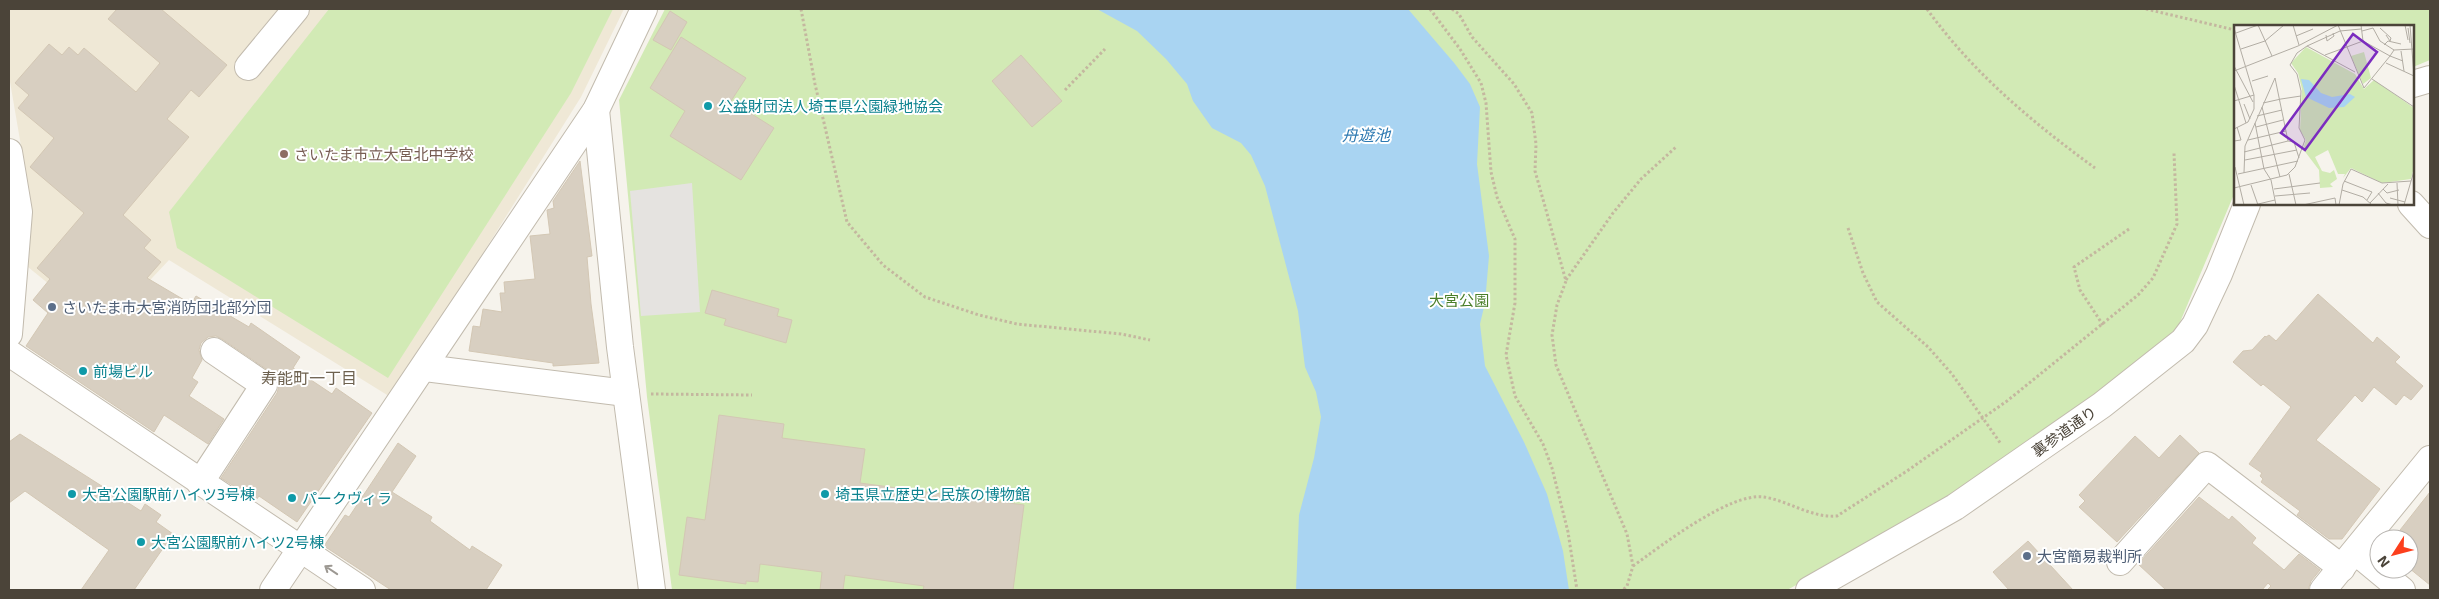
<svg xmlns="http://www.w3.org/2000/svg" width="2439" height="599" font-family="'Exo 2','Noto Sans JP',sans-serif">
<rect width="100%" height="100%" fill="#f6f3ec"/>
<path fill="#efe8d6" d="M 9,9 L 624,9 L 581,97 L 392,398 L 169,260 L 104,329 L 28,267 L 32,210 L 9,76 Z"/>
<g fill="#d2eab5">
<path d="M 329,9 L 613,9 L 571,93 L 388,378 L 177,248 L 169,212 Z"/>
<path d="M 665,9 L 2430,9 L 2430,60 L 2413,67 L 2413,26 L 2235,26 L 2235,192 L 2175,334 L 2134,370 L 1950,502 L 1787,590 L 672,590 L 647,397 L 619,100 Z"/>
</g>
<path fill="#e5e3e0" d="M 692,183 L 700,312 L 641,316 L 630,191 Z"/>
<path fill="#a9d4f2" d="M 1097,9 L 1408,9 L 1455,64 L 1470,84 L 1480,107 L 1477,164 L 1489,256 L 1485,303 L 1480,324 L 1485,366 L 1524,442 L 1547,494 L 1563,551 L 1569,590 L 1296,590 L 1299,515 L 1314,458 L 1321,417 L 1316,392 L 1305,367 L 1298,311 L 1265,186 L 1251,155 L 1241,143 L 1212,128 L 1193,101 L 1187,84 L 1166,59 L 1137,31 Z"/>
<g fill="#d8cfc1" stroke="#d3c7b4">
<path d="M 117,9 L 161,9 L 227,65 L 199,97 L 191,90 L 167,119 L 189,137 L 123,215 L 151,240 L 144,248 L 161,262 L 147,278 L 191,304 L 196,296 L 249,327 L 251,323 L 300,357 L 293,368 L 332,394 L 336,388 L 372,413 L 297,522 L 259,496 L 256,500 L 221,478 L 277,393 L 279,386 L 277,378 L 272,373 L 222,339 L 216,336 L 208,337 L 201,343 L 199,350 L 202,360 L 192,378 L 198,382 L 189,396 L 224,419 L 208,444 L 164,415 L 154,432 L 26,346 L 48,313 L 33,300 L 50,279 L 37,268 L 84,213 L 30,167 L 54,138 L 18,108 L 29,95 L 15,83 L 49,44 L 62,55 L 69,47 L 78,55 L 84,48 L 136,92 L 160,63 L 108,19 Z"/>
<path d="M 670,11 L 687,22 L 671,50 L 653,40 Z"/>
<path d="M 681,37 L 746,78 L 731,101 L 774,128 L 741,180 L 670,136 L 685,111 L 650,88 Z"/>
<path d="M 1021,55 L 1062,101 L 1032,127 L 992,81 Z"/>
<path d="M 580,161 L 592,256 L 587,257 L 591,304 L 599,363 L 553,366 L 553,363 L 469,351 L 473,326 L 480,327 L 483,309 L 502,312 L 500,293 L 505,293 L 504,282 L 535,279 L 530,236 L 550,234 L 547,210 L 554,208 L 553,201 Z"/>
<path d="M 712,290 L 779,309 L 777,316 L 792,320 L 786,343 L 724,325 L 726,319 L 705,313 Z"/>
<path d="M 2318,294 L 2373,343 L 2377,337 L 2400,357 L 2395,362 L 2423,386 L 2411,400 L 2404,395 L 2396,405 L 2374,387 L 2362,402 L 2355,395 L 2316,440 L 2380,489 L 2342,539 L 2329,539 L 2297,515 L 2300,511 L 2261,482 L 2263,479 L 2260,476 L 2262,473 L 2249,464 L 2291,407 L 2263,384 L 2261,386 L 2233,362 L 2243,351 L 2252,350 L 2265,336 L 2266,337 L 2269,335 L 2276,341 Z"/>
<path d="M 719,415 L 784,424 L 782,438 L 865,449 L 860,483 L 1024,505 L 1013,590 L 923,590 L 924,586 L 845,575 L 843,590 L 820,590 L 822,572 L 760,564 L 758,582 L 746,581 L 746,584 L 679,575 L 687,517 L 705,520 Z"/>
<path d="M 20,434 L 141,511 L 145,504 L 161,515 L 156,522 L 173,534 L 134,590 L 81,590 L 109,550 L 25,491 L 9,503 L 9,442 Z"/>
<path d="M 2180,435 L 2199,453 L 2117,542 L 2079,507 L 2085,501 L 2079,495 L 2135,436 L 2159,458 Z"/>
<path d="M 398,443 L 416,456 L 392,492 L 432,517 L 430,521 L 470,550 L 472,546 L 502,565 L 486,590 L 391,590 L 324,546 L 345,515 L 349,517 Z"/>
<path d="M 2430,492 L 2430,585 L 2409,568 L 2409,539 L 2393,539 Z"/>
<path d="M 2199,497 L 2229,520 L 2232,516 L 2256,538 L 2252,543 L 2284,570 L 2299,554 L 2320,570 L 2311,581 L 2308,590 L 2267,590 L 2271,586 L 2268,583 L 2262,590 L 2166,590 L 2138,564 Z"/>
<path d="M 2028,541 L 2073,590 L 2009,590 L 1993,572 Z"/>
</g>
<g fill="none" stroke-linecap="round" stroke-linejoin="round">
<g stroke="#c2bbae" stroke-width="28">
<g id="minor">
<path d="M 248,67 L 296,9"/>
<path d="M 2413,84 L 2430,79"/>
<path d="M 596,110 L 620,347 L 652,590"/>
<path d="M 9,152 L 19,212 L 9,334"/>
<path d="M 2411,204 L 2430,225"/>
<path d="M 9,353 L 362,590"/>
<path d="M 425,368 L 626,393"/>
<path d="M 200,483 L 264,385 L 214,351"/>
<path d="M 2356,552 L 2402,590"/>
<path d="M 2120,562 L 2207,465 L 2342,568"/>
<path d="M 273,590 L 596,110 L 644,9"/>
<path d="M 1809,590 L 1955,507 L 2102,405 L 2183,341 L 2195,325 L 2219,274 L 2247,204"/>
<path d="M 2323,590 L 2430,459"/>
</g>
</g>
<g stroke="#c4b79f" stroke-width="3" stroke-dasharray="2.5 2.5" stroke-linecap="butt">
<path d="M 801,9 L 815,84 L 847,222 L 883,265 L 925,297 L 979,315 L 1017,324 L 1121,334 L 1150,340"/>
<path d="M 1430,9 L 1460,49 L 1481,83 L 1486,103 L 1491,172 L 1497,197 L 1515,239 L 1515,303 L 1506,355 L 1515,396 L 1543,444 L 1552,468 L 1568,532 L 1577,590"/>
<path d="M 1452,9 L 1459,14 L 1472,37 L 1514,84 L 1532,113 L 1536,144 L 1535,171 L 1566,281 L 1557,305 L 1552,335 L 1556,365 L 1627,534 L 1633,566 L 1627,586 L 1623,590"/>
<path d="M 1927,9 C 1973,73 2032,122 2095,168"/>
<path d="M 2146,9 L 2235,30"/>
<path d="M 1065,90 L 1105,49"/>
<path d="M 1848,228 L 1863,273 L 1877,302 L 1928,347 L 1952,374 L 2001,444"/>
<path d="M 1566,280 L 1613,213 L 1641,179 L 1676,147"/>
<path d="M 2103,325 L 2080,290 L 2074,267 L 2129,229"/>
<path d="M 651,394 L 752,395"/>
<path d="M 1633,566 C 1661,546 1730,492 1764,497 C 1789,501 1811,518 1837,516 L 1907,471 L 2007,401 L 2138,295 L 2153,278 L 2177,224 L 2174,153"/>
</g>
<use href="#minor" stroke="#fff" stroke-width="26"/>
</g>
<defs><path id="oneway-shaft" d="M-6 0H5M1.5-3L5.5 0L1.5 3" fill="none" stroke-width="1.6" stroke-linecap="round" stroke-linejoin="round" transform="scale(1.25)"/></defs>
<use stroke="#9c9892" href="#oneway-shaft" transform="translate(331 570) rotate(-146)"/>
<g fill="#0f9aa8" stroke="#fff" stroke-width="2">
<circle cx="708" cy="106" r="5"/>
<circle cx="83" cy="371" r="5"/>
<circle cx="72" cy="494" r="5"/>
<circle cx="825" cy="494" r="5"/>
<circle cx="292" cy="498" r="5"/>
<circle cx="141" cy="542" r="5"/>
</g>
<circle fill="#8d6e63" stroke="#fff" stroke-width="2" cx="284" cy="154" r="5"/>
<g fill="#5c6f8a" stroke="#fff" stroke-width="2">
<circle cx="52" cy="307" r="5"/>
<circle cx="2027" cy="556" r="5"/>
</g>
<g text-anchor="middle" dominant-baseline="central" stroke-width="4" stroke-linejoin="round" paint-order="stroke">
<g font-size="15" fill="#0d838f" stroke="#fff" text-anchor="start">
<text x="718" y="106">公益財団法人埼玉県公園緑地協会</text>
<text x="93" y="371">前場ビル</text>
<text x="82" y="494">大宮公園駅前ハイツ3号棟</text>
<text x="835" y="494">埼玉県立歴史と民族の博物館</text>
<text x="302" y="498">パークヴィラ</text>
<text x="151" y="542">大宮公園駅前ハイツ2号棟</text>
</g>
<g font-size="15" fill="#785e54" stroke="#fff" text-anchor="start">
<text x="294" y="154">さいたま市立大宮北中学校</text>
</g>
<g font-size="15" fill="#4a7f2a" stroke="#fff">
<text x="1459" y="300">大宮公園</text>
</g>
<g font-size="15" fill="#4e5e75" stroke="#fff" text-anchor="start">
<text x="62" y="307">さいたま市大宮消防団北部分団</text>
<text x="2037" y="556">大宮簡易裁判所</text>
</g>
<g font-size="15" fill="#4b4439" stroke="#fff">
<text transform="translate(2064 431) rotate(-35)">裏参道通り</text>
</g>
<g font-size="16" font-style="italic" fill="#2e7ab2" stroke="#fff">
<text x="1366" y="134">舟遊池</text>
</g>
<g font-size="16" fill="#6e6250" stroke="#fff">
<text x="309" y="377">寿能町一丁目</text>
</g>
</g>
<g transform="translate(2234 25)">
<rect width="180" height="180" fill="#f6f3ec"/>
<path d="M 72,22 L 121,49 L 130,64 L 140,55 L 180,83 L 180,142 L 177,154 L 148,158 L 117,143 L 109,153 L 111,149 L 104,149 L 94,125 L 81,132 L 88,146 L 96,148 L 100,145 L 103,154 L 96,159 L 99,162 L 86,163 L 85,145 L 69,124 L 72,115 L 66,105 L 68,64 L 64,48 L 57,38 ZM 130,27 L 137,53 L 129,59 L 117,31 Z" fill="#d2eab5"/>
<path d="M 67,54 L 75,55 L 87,68 L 98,72 L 116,69 L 121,72 L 110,82 L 95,83 L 72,72 Z" fill="#a9d4f2"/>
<path fill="none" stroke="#b2ada4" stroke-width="1" d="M 24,0 L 38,31M 59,0 L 65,20M 104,0 L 130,63 L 156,31 L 129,16 L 127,0M 171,0 L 174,15M 176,0 L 180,51M 0,3 L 20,70 L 20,84 L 14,97 L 0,104M 146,3 L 157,13 L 156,16 L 152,10M 174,3 L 176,18M 128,6 L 139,3 L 146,16 L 160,25 L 180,24M 2,8 L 24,0M 92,10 L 93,16 L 100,11 L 99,8M 62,11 L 79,4M 150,20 L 154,16 L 167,19M 73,21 L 106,6 L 127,4M 7,24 L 31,16 L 50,0M 160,25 L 156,31 L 169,36M 167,26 L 170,46M 91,30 L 129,16M 152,38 L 180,51M 0,41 L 19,77M 0,46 L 64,21 L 104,0M 41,53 L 54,116 L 60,117 L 65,133M 138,54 L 180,82M 18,56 L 34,51M 0,60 L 12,98M 47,74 L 67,71M 0,76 L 20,70M 29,78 L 47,74M 10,79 L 16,94M 28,82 L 46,152M 23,91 L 48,85M 21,98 L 30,144 L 37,155 L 42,180M 22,102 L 49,95M 14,115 L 52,106M 0,116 L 7,115 L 3,102M 10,127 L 54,116M 11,135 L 63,125M 1,142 L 10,180M 10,148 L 11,121 L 41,53M 4,149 L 64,136M 55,149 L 62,180M 110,156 L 138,167 L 133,175M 163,158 L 164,180M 17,160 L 24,180M 0,163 L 53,150 L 61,142 L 71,115 L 65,103 L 67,66 L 63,49 L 56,40 L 63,28 L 73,21 L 121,47M 40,164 L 86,158M 149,164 L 153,168 L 165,165M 108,165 L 129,172 L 138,180M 144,168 L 152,178 L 159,180M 41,171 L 76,168M 156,173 L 171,177M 136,178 L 154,159M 20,180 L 41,175M 69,180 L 101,173 L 102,180M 105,180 L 109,159 L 117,144 L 148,158 L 177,156M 170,180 L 180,146"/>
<path fill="#7b2cbf" fill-opacity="0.15" stroke="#7b2cbf" stroke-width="2.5" d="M 119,9 L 143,27 L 71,125 L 47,108 Z"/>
<rect width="180" height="180" fill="none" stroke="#4b4439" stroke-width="2.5"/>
</g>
<rect width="2439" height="599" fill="none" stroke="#4b4439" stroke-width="20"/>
<g transform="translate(2394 554) rotate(234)"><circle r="24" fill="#ffffff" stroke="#b7b4b0"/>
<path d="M0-4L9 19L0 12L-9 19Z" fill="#fc3f1d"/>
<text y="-8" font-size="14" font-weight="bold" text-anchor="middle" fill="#4b4439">N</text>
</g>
</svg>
